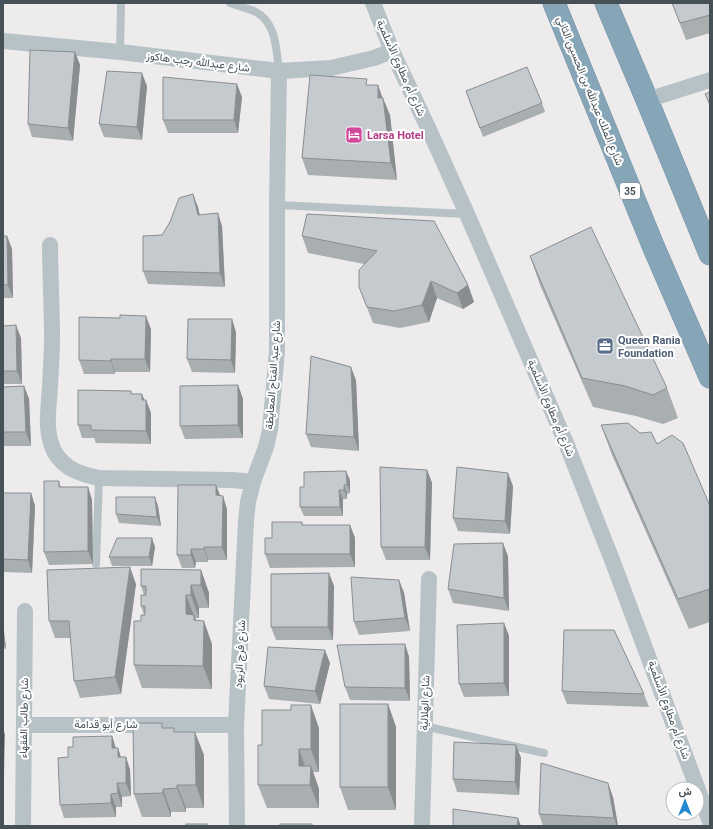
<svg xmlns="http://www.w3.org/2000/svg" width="713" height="829" font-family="Roboto,Vazirmatn,sans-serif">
<rect width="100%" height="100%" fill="#eeebec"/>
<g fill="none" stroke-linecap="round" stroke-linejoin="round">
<g stroke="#7191a3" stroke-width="23">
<g id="highway">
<path d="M 554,3 L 654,248 L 710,377"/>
<path d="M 606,3 L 647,100 L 710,254"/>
</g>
</g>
<g stroke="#b7c2c7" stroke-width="8">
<path d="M 230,3 C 238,6 246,8 254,11 C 277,22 276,49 279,71"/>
<path d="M 120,52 L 121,3"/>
<path d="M 277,205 L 467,214"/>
<path d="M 96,564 L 99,478"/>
<path d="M 424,726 L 544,753"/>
</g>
<g stroke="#b7c2c7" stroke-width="16">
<path d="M 373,3 L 392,51 L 431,134 L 467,214 L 566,443 L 614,565 L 710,822"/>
<path d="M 3,41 L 120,52 L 279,71 L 331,68 L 374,58 L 392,51"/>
<path d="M 647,100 L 710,80"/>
<path d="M 50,245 C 50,275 52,306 52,336 C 52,353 51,369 50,385 C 49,407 44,431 54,451 C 64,469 80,474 99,478 L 232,480 L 253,482"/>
<path d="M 24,725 L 236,725"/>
<path d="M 23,826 L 25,611"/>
<path d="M 237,826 L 236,725 L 246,521 L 248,502 L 253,482 L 266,447 L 270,430 L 274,385 L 277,351 L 277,205 L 279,71"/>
<path d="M 422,826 L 429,579"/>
</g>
<use href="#highway" stroke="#86a6b8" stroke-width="22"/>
</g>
<g fill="#a9aeb1">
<path d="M 672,3 L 710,3 L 710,33 L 686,40 Z"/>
<path d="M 75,52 L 80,65 L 73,141 L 32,137 L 28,124 Z"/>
<path d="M 369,85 L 390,115 L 397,180 L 308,175 L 302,158 Z"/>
<path d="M 147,86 L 142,140 L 104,137 L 99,124 Z"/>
<path d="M 242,97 L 238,133 L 168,133 L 163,120 Z"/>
<path d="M 469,100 L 542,103 L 545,112 L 483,137 Z"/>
<path d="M 198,207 L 200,215 L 222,226 L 225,287 L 148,284 L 143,271 L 162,235 Z"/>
<path d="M 307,214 L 468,285 L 474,302 L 463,309 L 437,298 L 429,322 L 400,328 L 373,323 L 359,287 L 364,264 L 308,253 L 302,236 Z"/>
<path d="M 3,236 L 7,236 L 12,249 L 13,298 L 3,298 Z"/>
<path d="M 530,256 L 667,388 L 678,418 L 663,424 L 636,416 L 593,407 L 540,285 Z"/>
<path d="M 3,326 L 21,338 L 22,384 L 3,384 Z"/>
<path d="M 151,329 L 150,372 L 115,372 L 115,374 L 84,374 L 79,360 Z"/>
<path d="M 236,332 L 235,373 L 192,372 L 187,359 Z"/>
<path d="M 356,380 L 359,451 L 311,447 L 306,434 Z"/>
<path d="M 238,385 L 243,399 L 243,438 L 185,439 L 180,426 Z"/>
<path d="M 24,386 L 29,399 L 31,446 L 3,446 L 3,387 Z"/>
<path d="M 131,391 L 132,394 L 145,400 L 146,400 L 151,413 L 151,444 L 96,443 L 94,438 L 82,438 L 78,425 Z"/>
<path d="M 601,425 L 640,433 L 657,444 L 710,506 L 710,622 L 689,629 L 612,455 Z"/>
<path d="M 427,470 L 432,483 L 430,560 L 386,560 L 381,547 Z"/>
<path d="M 350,480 L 350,493 L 347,494 L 347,499 L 343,499 L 343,516 L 304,516 L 300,507 L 304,487 Z"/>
<path d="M 59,481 L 61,487 L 88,487 L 92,500 L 93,564 L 49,565 L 44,552 Z"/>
<path d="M 216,485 L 220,495 L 227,509 L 227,560 L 208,560 L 208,562 L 196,562 L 195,568 L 182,568 L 177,555 Z"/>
<path d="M 513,486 L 510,534 L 458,531 L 453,518 Z"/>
<path d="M 3,493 L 31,493 L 35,506 L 32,573 L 3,572 Z"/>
<path d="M 158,506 L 161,526 L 119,523 L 116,514 Z"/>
<path d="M 302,522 L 303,525 L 350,525 L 355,538 L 355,567 L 270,568 L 265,554 L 272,538 Z"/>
<path d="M 155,547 L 152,566 L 112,566 L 109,557 Z"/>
<path d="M 508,556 L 509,611 L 453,603 L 448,589 Z"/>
<path d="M 201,570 L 209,593 L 209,608 L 199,608 L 199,618 L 195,618 L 196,620 L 212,644 L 212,689 L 142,688 L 134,665 L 141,621 L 144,615 L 141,606 L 144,595 L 141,586 Z"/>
<path d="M 399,580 L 404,593 L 410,631 L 359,635 L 354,622 Z"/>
<path d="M 136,584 L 121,694 L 80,698 L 74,681 L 71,638 L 55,638 L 49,621 Z"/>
<path d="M 334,586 L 333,640 L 276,640 L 271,627 Z"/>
<path d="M 3,623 L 6,649 L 3,648 Z"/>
<path d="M 504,623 L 509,636 L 509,696 L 464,697 L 459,684 Z"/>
<path d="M 405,644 L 409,657 L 410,701 L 350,700 L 345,687 Z"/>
<path d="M 330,663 L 320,704 L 269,699 L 264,686 Z"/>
<path d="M 562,691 L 644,694 L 649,707 L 567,704 Z"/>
<path d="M 388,704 L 396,727 L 396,810 L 348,810 L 340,787 Z"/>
<path d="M 164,728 L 175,732 L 204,755 L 204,808 L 186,808 L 186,812 L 171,812 L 171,817 L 142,817 L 134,794 Z"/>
<path d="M 319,728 L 319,772 L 313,772 L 319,789 L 319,808 L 267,808 L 258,785 L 262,745 Z"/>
<path d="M 112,736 L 116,748 L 118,748 L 121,757 L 126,757 L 130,770 L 131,796 L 122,797 L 122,807 L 116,807 L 116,817 L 64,818 L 60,805 L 68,757 L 73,747 Z"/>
<path d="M 516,745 L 521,758 L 519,795 L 457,792 L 453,779 Z"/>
<path d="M 613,797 L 618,826 L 543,826 L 539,814 Z"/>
</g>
<g fill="#8a8d90">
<path d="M 75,52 L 80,65 L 73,141 L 68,128 Z"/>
<path d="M 142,73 L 147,86 L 142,140 L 137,127 Z"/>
<path d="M 237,84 L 242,97 L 238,133 L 234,120 Z"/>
<path d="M 378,85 L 384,102 L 378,98 Z"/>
<path d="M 383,98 L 390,115 L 397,180 L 391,163 Z"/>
<path d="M 193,194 L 198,207 L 202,228 L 198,215 Z"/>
<path d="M 218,213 L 222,226 L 225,287 L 220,273 Z"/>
<path d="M 7,236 L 12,249 L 13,298 L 8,285 Z"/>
<path d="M 431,281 L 437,298 L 429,322 L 422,305 Z"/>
<path d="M 468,285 L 474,302 L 463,309 L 457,293 Z"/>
<path d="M 146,316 L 151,329 L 150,372 L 145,359 Z"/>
<path d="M 232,319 L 236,332 L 235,373 L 231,360 Z"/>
<path d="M 16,325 L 21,338 L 22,384 L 17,371 Z"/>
<path d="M 111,359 L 115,372 L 115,374 L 111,361 Z"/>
<path d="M 351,367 L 356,380 L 359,451 L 354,437 Z"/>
<path d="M 238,385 L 243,399 L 243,438 L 238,425 Z"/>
<path d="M 24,386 L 29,399 L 31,446 L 26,432 Z"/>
<path d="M 142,394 L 146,404 L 146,400 L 151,413 L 151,444 L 146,431 L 142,400 Z"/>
<path d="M 427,470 L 432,483 L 430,560 L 425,547 Z"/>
<path d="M 346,471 L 350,480 L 350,493 L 347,484 Z"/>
<path d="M 508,473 L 513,486 L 510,534 L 505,521 Z"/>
<path d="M 216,485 L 221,498 L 216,495 Z"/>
<path d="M 344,485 L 347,494 L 347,499 L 344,490 Z"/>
<path d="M 88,487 L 92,500 L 93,564 L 88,551 Z"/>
<path d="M 339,490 L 343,499 L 343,516 L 340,507 Z"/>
<path d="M 31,493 L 35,506 L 32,573 L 28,560 Z"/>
<path d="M 223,496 L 227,509 L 227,560 L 222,547 Z"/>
<path d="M 155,497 L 158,506 L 161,526 L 157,517 Z"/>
<path d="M 350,525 L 355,538 L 355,567 L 350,554 Z"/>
<path d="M 152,538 L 155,547 L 152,566 L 149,557 Z"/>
<path d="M 503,543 L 508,556 L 509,611 L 504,598 Z"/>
<path d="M 204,547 L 208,560 L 208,562 L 204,549 Z"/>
<path d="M 191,549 L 196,562 L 195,568 L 191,555 Z"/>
<path d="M 130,567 L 136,584 L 121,694 L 115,677 Z"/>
<path d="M 201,570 L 209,593 L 209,608 L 201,585 Z"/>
<path d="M 329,573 L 334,586 L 333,640 L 328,627 Z"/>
<path d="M 399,580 L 404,593 L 410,631 L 405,618 Z"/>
<path d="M 191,585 L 199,608 L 199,618 L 191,595 Z"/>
<path d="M 186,595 L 194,616 L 194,615 L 203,638 L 186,614 Z"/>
<path d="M 204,621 L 212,644 L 212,689 L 203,666 Z"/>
<path d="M 3,623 L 6,649 L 3,641 Z"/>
<path d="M 504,623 L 509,636 L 509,696 L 504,683 Z"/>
<path d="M 405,644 L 409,657 L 410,701 L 405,688 Z"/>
<path d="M 325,650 L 330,663 L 320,704 L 315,691 Z"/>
<path d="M 388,704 L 396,727 L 396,810 L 388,787 Z"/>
<path d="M 311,705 L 319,728 L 319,772 L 311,749 Z"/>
<path d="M 3,729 L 5,734 L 3,813 Z"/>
<path d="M 195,732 L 204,755 L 204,808 L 196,785 Z"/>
<path d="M 112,736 L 116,749 L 112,748 Z"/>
<path d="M 516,745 L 521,758 L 519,795 L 515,782 Z"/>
<path d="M 118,748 L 122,761 L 118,757 Z"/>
<path d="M 299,749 L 307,772 L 299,766 Z"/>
<path d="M 126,757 L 130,770 L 131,796 L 126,783 Z"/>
<path d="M 311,766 L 319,789 L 319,808 L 310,785 Z"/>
<path d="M 117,783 L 122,797 L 122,807 L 118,793 Z"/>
<path d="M 608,783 L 613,797 L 618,826 L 617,826 L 614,818 Z"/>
<path d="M 177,785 L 186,808 L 186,812 L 177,788 Z"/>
<path d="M 163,789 L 171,812 L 171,817 L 163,793 Z"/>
<path d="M 111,794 L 116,807 L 116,817 L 111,803 Z"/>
<path d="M 518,818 L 521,826 L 517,826 Z"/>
</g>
<g fill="#c5cace" stroke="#8a8d90">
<path d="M 672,3 L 710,3 L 710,15 L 680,23 Z"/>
<path d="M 30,50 L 75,52 L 68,128 L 28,124 Z"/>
<path d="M 527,67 L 542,103 L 480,128 L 466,91 Z"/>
<path d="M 107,71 L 142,73 L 137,127 L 99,124 Z"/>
<path d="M 310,75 L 367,79 L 366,85 L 378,85 L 378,98 L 383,98 L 391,163 L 302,158 Z"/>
<path d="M 163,77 L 237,84 L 234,120 L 163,120 Z"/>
<path d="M 710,92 L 710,105 L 705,94 Z"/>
<path d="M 193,194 L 198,215 L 218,213 L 220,273 L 143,271 L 143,236 L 162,235 L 170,222 L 179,198 Z"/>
<path d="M 307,214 L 434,221 L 468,285 L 457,293 L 431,281 L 422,305 L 394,311 L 367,307 L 359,287 L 359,270 L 377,251 L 302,236 Z"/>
<path d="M 591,227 L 667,388 L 653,395 L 625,386 L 582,378 L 530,256 Z"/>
<path d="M 3,236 L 7,236 L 8,285 L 3,285 Z"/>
<path d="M 120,315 L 146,316 L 145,359 L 111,359 L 111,361 L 79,360 L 79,317 L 120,318 Z"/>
<path d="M 188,319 L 232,319 L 231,360 L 187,359 Z"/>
<path d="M 16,325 L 17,371 L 3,371 L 3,326 Z"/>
<path d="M 311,356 L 351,367 L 354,437 L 306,434 Z"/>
<path d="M 238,385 L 238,425 L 180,426 L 180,386 Z"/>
<path d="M 24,386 L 26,432 L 3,432 L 3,387 Z"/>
<path d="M 78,390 L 131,391 L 131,394 L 142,394 L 142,400 L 146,400 L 146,431 L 91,430 L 91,425 L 78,425 Z"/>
<path d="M 628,423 L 640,433 L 651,432 L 657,444 L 672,435 L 683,443 L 710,506 L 710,589 L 678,599 L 601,425 Z"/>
<path d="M 380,467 L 427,470 L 425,547 L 381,547 Z"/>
<path d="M 457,467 L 508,473 L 505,521 L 453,518 Z"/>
<path d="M 346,471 L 347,484 L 344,485 L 344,490 L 339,490 L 340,507 L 300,507 L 300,487 L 304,487 L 304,472 Z"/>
<path d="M 44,481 L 59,481 L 59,487 L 88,487 L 88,551 L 44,552 Z"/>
<path d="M 178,485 L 216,485 L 216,495 L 223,496 L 222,547 L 204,547 L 204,549 L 191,549 L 191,555 L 177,555 Z"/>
<path d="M 3,493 L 31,493 L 28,560 L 3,559 Z"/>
<path d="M 116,497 L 155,497 L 157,517 L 116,514 Z"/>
<path d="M 272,522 L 302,522 L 302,525 L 350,525 L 350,554 L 265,554 L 265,538 L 272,538 Z"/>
<path d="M 117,538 L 152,538 L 149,557 L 109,557 Z"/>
<path d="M 503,543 L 504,598 L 448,589 L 454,544 Z"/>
<path d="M 130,567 L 115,677 L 74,681 L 69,621 L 49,621 L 47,570 Z"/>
<path d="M 141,569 L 201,570 L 201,585 L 191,585 L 191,595 L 186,595 L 186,614 L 194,615 L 194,620 L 204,621 L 203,666 L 134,665 L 134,621 L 141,621 L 141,615 L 145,615 L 145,606 L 141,606 L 141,595 L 146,595 L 146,586 L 141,586 Z"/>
<path d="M 329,573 L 328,627 L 271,627 L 271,574 Z"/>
<path d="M 351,577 L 399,580 L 405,618 L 354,622 Z"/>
<path d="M 504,623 L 504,683 L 459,684 L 457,625 Z"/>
<path d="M 564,630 L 614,630 L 644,694 L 562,691 Z"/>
<path d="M 405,644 L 405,688 L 345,687 L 337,645 Z"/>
<path d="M 268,647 L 325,650 L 315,691 L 264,686 Z"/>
<rect x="340" y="704" width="48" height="83"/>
<path d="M 291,705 L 311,705 L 311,749 L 299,749 L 299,766 L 311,766 L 310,785 L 258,785 L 258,745 L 262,745 L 262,710 L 291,710 Z"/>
<path d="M 133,723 L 162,723 L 162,728 L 174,728 L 174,732 L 195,732 L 196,785 L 177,785 L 177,788 L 163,789 L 163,793 L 134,794 Z"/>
<path d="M 112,736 L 112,748 L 118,748 L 118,757 L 126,757 L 126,783 L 117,783 L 118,793 L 111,794 L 111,803 L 60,805 L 58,758 L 68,757 L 68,747 L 73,747 L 73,737 Z"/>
<path d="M 454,742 L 516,745 L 515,782 L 453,779 Z"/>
<path d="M 541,763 L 608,783 L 614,818 L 539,814 Z"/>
<path d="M 453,809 L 518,818 L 517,826 L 453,826 Z"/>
<rect x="186" y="824" width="21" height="2"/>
<rect x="280" y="824" width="32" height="2"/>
</g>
<defs>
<g id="hotel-square" transform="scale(0.9)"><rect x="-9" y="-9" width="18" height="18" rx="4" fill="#d1479c" stroke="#fff"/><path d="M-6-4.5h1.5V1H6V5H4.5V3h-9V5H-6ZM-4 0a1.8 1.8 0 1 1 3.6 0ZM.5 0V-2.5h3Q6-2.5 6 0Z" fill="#fff"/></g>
<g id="office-square" transform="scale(0.9)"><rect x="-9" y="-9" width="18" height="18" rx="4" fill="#5c6f8a" stroke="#fff"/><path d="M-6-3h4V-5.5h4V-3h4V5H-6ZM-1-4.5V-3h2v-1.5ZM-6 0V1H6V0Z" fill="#fff"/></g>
</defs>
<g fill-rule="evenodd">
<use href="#hotel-square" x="354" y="135"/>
<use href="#office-square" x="605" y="346"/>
</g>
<g text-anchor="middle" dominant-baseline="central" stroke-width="4" stroke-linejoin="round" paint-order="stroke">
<rect fill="#fff" stroke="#7d8589" stroke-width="1" x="620" y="183" width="20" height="16" rx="3"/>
<g font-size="10" font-weight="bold" fill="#455157">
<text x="630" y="191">35</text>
</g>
<g font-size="11" fill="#455157" stroke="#fff">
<text transform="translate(198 62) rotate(7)">شارع عبدالله رجب هاكوز</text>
<text transform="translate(401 68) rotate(66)">شارع أم مطاوع الأسلمية</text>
<text transform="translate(590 91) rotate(68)">شارع الملك عبدالله بن الحسين الثاني</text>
<text transform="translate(273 375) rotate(-86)">شارع عبد الفتاح المعايطة</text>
<text transform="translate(551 408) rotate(67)">شارع أم مطاوع الأسلمية</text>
<text transform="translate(240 654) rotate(-87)">شارع فرج الزيود</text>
<text transform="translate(425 703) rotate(-88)">شارع الهلالية</text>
<text transform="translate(669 710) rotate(70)">شارع أم مطاوع الأسلمية</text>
<text transform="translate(24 718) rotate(-89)">شارع طالب الفقهاء</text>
<text x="106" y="724">شارع أبو قدامة</text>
</g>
<g font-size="11" font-weight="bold" fill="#b23c85" stroke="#fff" text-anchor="start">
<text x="367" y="135">Larsa Hotel</text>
</g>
<g font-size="11" font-weight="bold" fill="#4e5e75" stroke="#fff" text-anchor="start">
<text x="618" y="340">Queen Rania<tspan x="618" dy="13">Foundation</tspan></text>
</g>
</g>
<rect width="713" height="829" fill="none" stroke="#455157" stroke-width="8"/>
<g transform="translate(685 801)"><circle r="19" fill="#ffffff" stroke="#b5b9bc"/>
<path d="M0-3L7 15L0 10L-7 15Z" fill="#2589cf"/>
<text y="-6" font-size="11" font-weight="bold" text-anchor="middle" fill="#455157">ش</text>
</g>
</svg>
